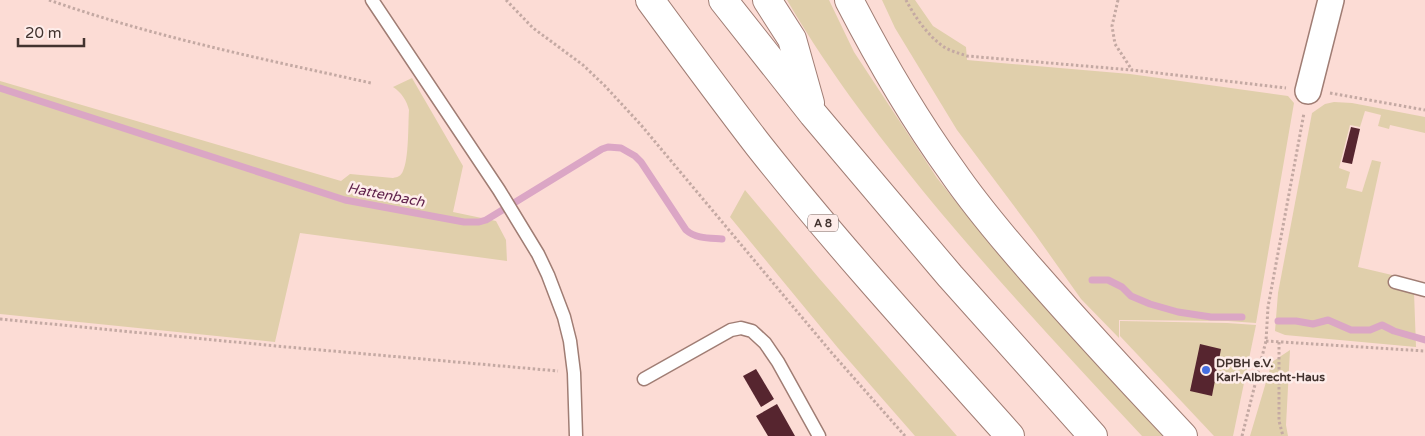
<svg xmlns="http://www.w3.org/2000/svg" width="1425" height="436" font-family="'Varela Round',sans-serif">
<rect width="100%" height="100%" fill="#fcdcd5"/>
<g fill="#e0cfab">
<path d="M 787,0 L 829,0 L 854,52 L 937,178 L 992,247 L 1086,352 L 1165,436 L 1142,436 C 1074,363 1006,290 942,214 C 886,146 831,76 787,0 Z"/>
<path d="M 882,0 L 915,0 L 933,26 L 966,47 L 967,60 L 1130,74 L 1288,96 L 1294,103 L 1256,323 L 1228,321 L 1119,320 L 1119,338 L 1081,299 L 1035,234 L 957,130 L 895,28 Z"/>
<path d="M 412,78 L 463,166 L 453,212 L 496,221 L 506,240 L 507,261 L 300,233 L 275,342 L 0,314 L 0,81 L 341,181 L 350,174 L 393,178 C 398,177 401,176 403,171 C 409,159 408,125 409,110 C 407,101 401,92 393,87 Z"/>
<path d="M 1334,102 L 1352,103 L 1425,117 L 1425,133 L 1390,125 L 1389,129 L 1378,126 L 1381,115 L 1365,111 L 1360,127 L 1350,125 L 1339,168 L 1350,172 L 1346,188 L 1362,192 L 1372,160 L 1381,162 L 1358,267 L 1392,275 L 1390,286 L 1414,292 L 1416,347 L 1285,335 L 1275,331 L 1278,293 L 1312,113 L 1325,104 Z"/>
<path d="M 745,190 L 818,277 L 957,436 L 915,436 L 838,348 L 730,217 Z"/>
<path d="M 1120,321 L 1227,323 L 1256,325 L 1233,436 L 1214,436 L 1120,336 Z"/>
<path d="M 1290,350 L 1286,425 L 1288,436 L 1250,436 L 1272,362 Z"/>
</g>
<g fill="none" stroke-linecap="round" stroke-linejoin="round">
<g stroke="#dba6c5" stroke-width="7">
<path d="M 0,88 L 345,200 L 464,222 L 479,222 L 486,220 L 602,149 L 608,147 L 621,148 L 635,156 L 641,162 L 686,230 C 696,239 710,238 722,239"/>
<path d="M 1092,280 L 1108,280 L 1122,287 L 1131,296 L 1150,304 L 1178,312 L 1211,317 L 1242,317"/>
<path d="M 1278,321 L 1296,321 L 1313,324 L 1328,320 L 1351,330 L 1370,330 L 1382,325 L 1394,331 L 1425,340"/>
</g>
</g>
<g fill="#56252f">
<path d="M 1351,127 L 1360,129 L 1352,164 L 1342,162 Z"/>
<path d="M 1200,344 L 1221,349 L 1212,396 L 1190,391 Z"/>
<path d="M 756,369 L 774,399 L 761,407 L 743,376 Z"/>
<path d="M 777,404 L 795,436 L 768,436 L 756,416 Z"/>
</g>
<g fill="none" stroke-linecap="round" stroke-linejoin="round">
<g stroke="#a07d74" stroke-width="15">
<g id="lane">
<path d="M 372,0 L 499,190 L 538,254 L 548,275 L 564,317 L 570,341 L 574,373 L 576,436"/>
<path d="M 1395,282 L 1425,290"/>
<path d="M 644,379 L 731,330 L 741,328 L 752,331 L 765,343 L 778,362 L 819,436"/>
</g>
</g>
<g stroke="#a07d74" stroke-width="28">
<path id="street" d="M 1308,91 L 1331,0"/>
</g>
<g stroke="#a07d74" stroke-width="30">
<g id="highway">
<path d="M 650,0 C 686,49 722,98 759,146 C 838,246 925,341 1010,436"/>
<path d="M 723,0 L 813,114 L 950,276 L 1093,436"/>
<path d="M 767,0 L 792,39 L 810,103"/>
<path d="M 849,0 C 880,60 913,117 952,171 C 976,206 1004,239 1032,271 C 1081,327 1132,382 1183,436"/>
</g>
</g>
<g stroke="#c4a9a3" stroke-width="3" stroke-dasharray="2.5 2.5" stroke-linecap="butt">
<path d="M 49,0 C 154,37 263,59 371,83"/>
<path d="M 506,0 L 533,28 L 583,65 L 605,86 L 641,125 L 831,352 L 905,436"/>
<path d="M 906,0 C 914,16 929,37 944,47 C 950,51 959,53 967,56 L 1132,70 L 1286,88"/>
<path d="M 1118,0 L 1112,26 L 1115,44 L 1132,70"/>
<path d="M 1330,93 L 1425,110"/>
<path d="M 0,319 L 276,346 L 558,371"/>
<path d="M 1266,341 L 1425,351"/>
<path d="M 1279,342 L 1279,421 L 1283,436"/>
<path d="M 1242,436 L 1266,341 L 1268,307 L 1304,113"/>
</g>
<use href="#lane" stroke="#fff" stroke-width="12"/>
<use href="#street" stroke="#fff" stroke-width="25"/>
<use href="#highway" stroke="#fff" stroke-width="28"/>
</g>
<circle fill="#456ee1" stroke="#feedea" stroke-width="2" cx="1206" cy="370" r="5"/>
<g text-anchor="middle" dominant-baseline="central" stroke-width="5" stroke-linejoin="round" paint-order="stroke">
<rect fill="#feedea" stroke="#7a6b67" stroke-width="1" x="808" y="214.5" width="30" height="17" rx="4"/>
<g font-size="11" font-weight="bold" fill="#42332f">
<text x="823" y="223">A 8</text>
</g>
<g font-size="12" font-weight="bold" fill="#42332f" stroke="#feedea" text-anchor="start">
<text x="1216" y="363">DPBH e.V.<tspan x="1216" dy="14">Karl-Albrecht-Haus</tspan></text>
</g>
<g font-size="14" font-style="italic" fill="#60224c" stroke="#feedea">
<text transform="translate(386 195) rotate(11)">Hattenbach</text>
</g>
</g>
<path d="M18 38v8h66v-8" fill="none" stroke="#42332f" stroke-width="2.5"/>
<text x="25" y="38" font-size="15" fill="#42332f" stroke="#feedea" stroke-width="4" paint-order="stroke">20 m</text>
</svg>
